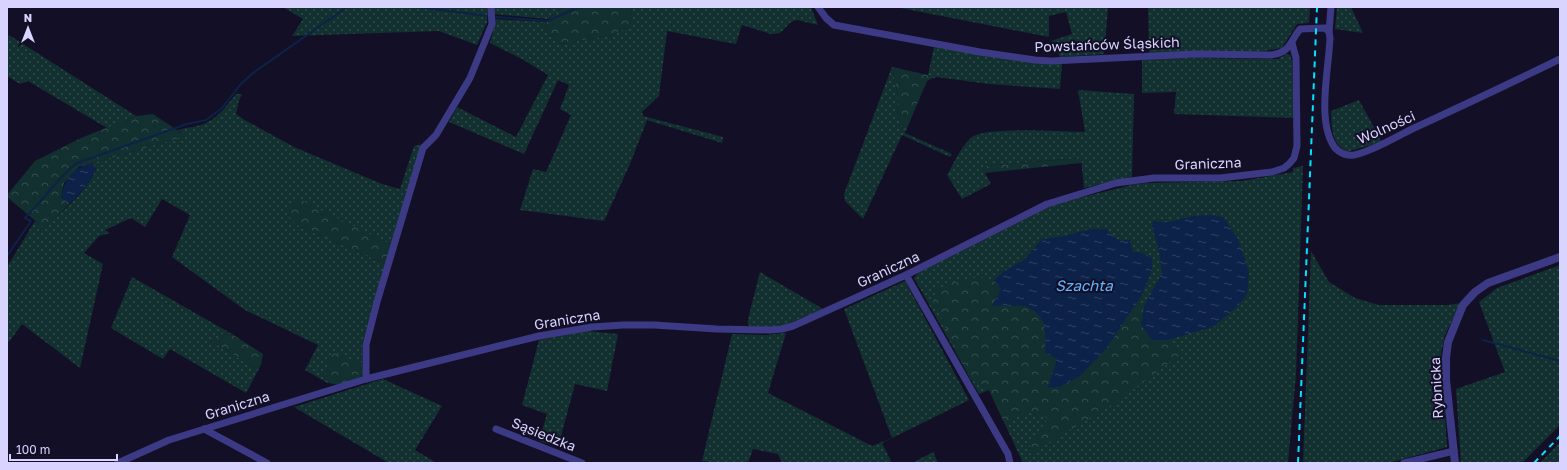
<svg xmlns="http://www.w3.org/2000/svg" width="1567" height="470" font-family="'Golos Text',sans-serif">
<defs>
<pattern id="grass-dots" width="8" height="8" patternUnits="userSpaceOnUse"><rect width="8" height="8" fill="#12302f"/><path d="M2 2h.1M6 6h.1" fill="none" stroke="#344d4e" stroke-width="1.8" stroke-linecap="round"/></pattern>
<pattern id="forest-crowns" width="20" height="18" patternUnits="userSpaceOnUse"><rect width="20" height="18" fill="#12302f"/><path d="M2 6a3 3 0 1 1 6 0M12 15a3 3 0 1 1 6 0" fill="none" stroke="#344d4e"/></pattern>
<pattern id="water-ripples" width="26" height="14" patternUnits="userSpaceOnUse"><rect width="26" height="14" fill="#0c2248"/><path d="M2 4q2-2 4 0t4 0M15 11q2-2 4 0t4 0" fill="none" stroke="#2f4163"/></pattern>
</defs>
<rect width="100%" height="100%" fill="#130f26"/>
<g fill="url(#grass-dots)">
<path d="M 283,7 L 488,7 L 487,22 L 477,45 L 439,31 L 292,36 L 303,19 Z"/>
<path d="M 493,7 L 562,7 L 550,18 L 547,19 L 494,14 Z"/>
<path d="M 632,7 L 811,7 L 818,25 L 797,20 L 791,22 L 780,33 L 771,34 L 742,25 L 736,44 L 667,31 L 659,96 L 642,112 L 643,116 L 723,137 L 722,143 L 647,120 L 630,164 L 604,221 L 520,210 L 533,169 L 546,172 L 571,115 L 560,109 L 569,85 L 558,80 L 524,154 L 449,122 L 457,107 L 516,137 L 548,75 L 522,59 L 490,43 L 494,29 L 494,19 L 546,22 L 545,31 L 560,44 L 613,35 L 630,26 Z"/>
<path d="M 896,7 L 1108,7 L 1104,54 L 1060,57 L 1051,41 L 1072,34 L 1066,12 L 1049,16 L 1049,37 Z"/>
<path d="M 1148,7 L 1310,7 L 1309,23 L 1297,24 L 1282,48 L 1257,52 L 1149,53 Z"/>
<path d="M 1337,7 L 1351,7 L 1363,33 L 1335,29 Z"/>
<path d="M 9,35 L 136,116 L 107,128 L 28,81 L 20,84 L 7,76 L 7,38 Z"/>
<path d="M 934,47 L 1003,58 L 1062,64 L 1060,89 L 989,84 L 937,77 L 931,79 L 928,75 Z"/>
<path d="M 1286,54 L 1290,55 L 1292,61 L 1294,118 L 1174,114 L 1176,92 L 1142,93 L 1142,60 L 1188,58 L 1278,59 Z"/>
<path d="M 892,67 L 898,96 L 897,116 L 905,133 L 952,154 L 950,157 L 902,135 L 863,219 L 845,201 L 844,194 Z"/>
<path d="M 1078,90 L 1134,94 L 1132,177 L 1084,188 L 1081,158 L 983,166 L 985,173 L 991,184 L 962,199 L 947,175 C 954,163 961,146 972,137 C 986,126 1064,132 1085,132 Z"/>
<path d="M 236,94 L 242,94 L 239,100 L 236,114 L 243,119 L 294,147 L 382,184 L 400,189 L 414,146 L 423,144 L 392,245 L 299,200 L 295,224 L 385,264 L 362,345 L 362,364 L 332,352 L 324,381 L 305,370 L 318,345 L 245,310 L 172,257 L 190,215 L 162,199 L 145,227 L 131,218 L 105,230 L 110,233 L 99,236 L 84,253 L 103,264 L 80,368 L 22,324 L 9,342 L 7,340 L 7,267 L 35,221 L 45,228 C 62,211 87,192 96,169 L 92,163 L 185,136 L 178,130 C 186,127 199,127 206,123 C 219,117 227,105 236,94 Z"/>
<path d="M 1359,100 L 1382,142 L 1346,152 C 1344,149 1340,147 1338,145 C 1332,137 1331,121 1331,111 Z"/>
<path d="M 1303,166 L 1296,375 L 1288,463 L 1023,463 L 989,390 L 979,394 L 914,278 L 919,272 L 1054,204 L 1136,184 L 1148,183 L 1241,181 L 1293,172 L 1293,168 Z"/>
<path d="M 1311,251 L 1329,282 L 1355,298 L 1379,305 L 1448,305 L 1461,303 L 1445,335 L 1441,353 L 1447,447 L 1389,463 L 1303,463 Z"/>
<path d="M 1560,265 L 1560,425 L 1522,463 L 1461,463 L 1456,389 L 1505,372 L 1479,302 L 1497,288 Z"/>
<path d="M 760,272 L 823,309 L 788,324 L 788,325 L 753,328 L 748,325 L 748,319 Z"/>
<path d="M 132,277 L 232,334 L 218,335 L 210,340 L 253,367 L 261,365 L 246,393 L 170,349 L 163,359 L 111,328 Z"/>
<path d="M 905,281 L 969,400 L 882,443 L 892,463 L 782,463 L 778,454 L 753,449 L 748,463 L 721,463 L 702,461 L 732,334 L 766,335 L 786,333 L 768,393 L 872,446 L 892,438 L 844,309 Z"/>
<path d="M 587,331 L 618,334 L 607,391 L 575,384 L 558,447 L 539,441 L 547,414 L 522,405 L 539,340 Z"/>
<path d="M 383,379 L 442,406 L 415,450 L 437,463 L 386,463 L 387,462 L 294,407 Z"/>
<path d="M 1560,442 L 1560,463 L 1540,463 Z"/>
<path d="M 933,452 L 938,463 L 912,463 Z"/>
</g>
<g fill="url(#forest-crowns)">
<path d="M 562,7 L 632,7 L 630,26 L 613,35 L 560,44 L 545,31 L 546,22 Z"/>
<path d="M 892,67 L 928,75 L 931,79 L 927,81 L 905,133 L 897,116 L 898,96 Z"/>
<path d="M 153,114 L 186,136 L 79,167 L 64,183 L 61,198 L 70,203 L 45,229 L 7,197 L 7,195 L 35,161 L 81,138 L 136,116 Z"/>
<path d="M 1081,158 L 1081,163 L 985,173 L 983,166 Z"/>
<path d="M 299,199 L 392,245 L 385,264 L 295,224 L 285,211 Z"/>
<path d="M 978,277 L 994,280 L 1001,289 L 993,306 C 999,306 1022,305 1027,307 C 1048,315 1046,334 1045,353 L 1106,349 L 1137,303 L 1144,306 L 1141,325 L 1152,339 L 1167,340 L 1184,352 L 1115,403 L 1030,454 L 1030,442 L 1049,418 L 1027,412 L 1005,424 L 989,390 L 970,379 L 933,300 L 936,289 L 952,283 Z"/>
<path d="M 232,334 L 263,354 L 261,365 L 253,367 L 210,340 L 218,335 Z"/>
<path d="M 332,351 L 362,364 L 363,373 L 361,377 C 347,382 338,388 324,381 Z"/>
</g>
<g fill="url(#water-ripples)">
<path d="M 92,163 L 96,169 C 91,181 80,194 70,203 L 61,198 C 65,178 72,169 92,163 Z"/>
<path d="M 1211,215 L 1223,217 L 1238,239 L 1249,272 L 1247,294 L 1239,305 L 1213,327 L 1167,340 L 1152,340 L 1141,325 L 1144,306 L 1162,273 L 1159,251 L 1152,226 L 1153,221 L 1169,222 L 1192,216 Z"/>
<path d="M 1090,229 L 1106,229 L 1118,240 L 1130,240 L 1133,252 L 1140,252 L 1152,258 L 1152,270 L 1142,295 L 1106,349 L 1080,376 L 1058,388 L 1048,387 L 1057,359 L 1045,353 C 1046,335 1048,315 1027,307 C 1022,305 999,306 992,306 L 1001,289 L 994,280 L 1003,272 L 1024,260 L 1042,239 L 1064,236 Z"/>
</g>
<g fill="none" stroke-linecap="round" stroke-linejoin="round">
<g stroke="#0c2248" stroke-width="2">
<path d="M 417,7 L 488,16"/>
<path d="M 496,17 L 548,21 L 574,9 L 582,7"/>
<path d="M 7,256 L 31,221 L 25,218 C 43,200 57,179 77,163 L 187,124 L 206,120 L 222,108 L 240,85 L 253,73 L 347,7"/>
<path d="M 1483,340 L 1560,361"/>
</g>
<g stroke="#3d3a85" stroke-width="7">
<path d="M 818,7 L 826,18 L 834,25 L 980,52 L 1035,60 L 1051,61 L 1196,54 L 1271,55 C 1291,52 1289,43 1300,29 L 1325,28 L 1329,32 L 1330,38 C 1329,68 1316,122 1335,148 C 1340,153 1347,156 1354,155 C 1371,152 1396,137 1412,129 C 1462,106 1511,83 1560,59"/>
<path d="M 1329,32 L 1331,7"/>
<path d="M 906,275 L 1008,454 L 1010,463"/>
<path d="M 366,379 L 366,345 L 377,302 L 423,148 L 436,135 L 470,78 L 492,24 L 491,7"/>
<path d="M 204,429 L 267,463"/>
<path d="M 496,429 L 582,463"/>
<path d="M 118,463 L 169,440 L 366,379 L 539,336 L 592,327 L 623,325 L 654,325 L 717,329 L 770,330 L 782,329 L 793,326 L 906,275 L 1047,204 L 1116,183 L 1154,178 L 1220,178 L 1272,172 L 1284,168 L 1289,164 L 1294,158 L 1297,146 L 1296,58 L 1292,43"/>
<path d="M 1404,463 L 1454,451"/>
</g>
<path stroke="#3d3a85" stroke-width="8" d="M 1455,463 L 1446,380 L 1446,358 L 1448,342 L 1463,305 L 1475,292 L 1488,283 L 1560,257"/>
<g stroke="#00e5ff" stroke-width="2" stroke-dasharray="6 5" stroke-linecap="butt">
<path d="M 1298,463 L 1317,7"/>
<path d="M 1534,463 L 1560,436"/>
</g>
</g>
<g text-anchor="middle" dominant-baseline="central" stroke-width="4" stroke-linejoin="round" paint-order="stroke">
<g font-size="14" fill="#d9d4ff" stroke="#130f26">
<text transform="translate(1107 44) rotate(-2)">Powstańców Śląskich</text>
<text transform="translate(1386 127) rotate(-24)">Wolności</text>
<text transform="translate(1208 163) rotate(-2)">Graniczna</text>
<text transform="translate(888 269) rotate(-25)">Graniczna</text>
<text transform="translate(567 319) rotate(-9)">Graniczna</text>
<text transform="translate(1436 388) rotate(-93)">Rybnicka</text>
<text transform="translate(237 405) rotate(-17)">Graniczna</text>
<text transform="translate(544 434) rotate(22)">Sąsiedzka</text>
</g>
<g font-size="15" font-style="italic" fill="#62b6ff" stroke="#130f26">
<text x="1084" y="285">Szachta</text>
</g>
</g>
<rect width="1567" height="470" fill="none" stroke="#d9d4ff" stroke-width="16"/>
<g transform="translate(28 28)" stroke="#130f26" stroke-width="3" paint-order="stroke">
<path d="M0-3L7 15L0 10L-7 15Z" fill="#d9d4ff"/>
<text y="-6" font-size="11" font-weight="bold" text-anchor="middle" fill="#d9d4ff">N</text>
</g>
<path d="M10 454v6h107v-6" fill="none" stroke="#d9d4ff" stroke-width="2"/>
<text x="16" y="454" font-size="12" fill="#d9d4ff" stroke="#130f26" stroke-width="3" paint-order="stroke">100 m</text>
</svg>
